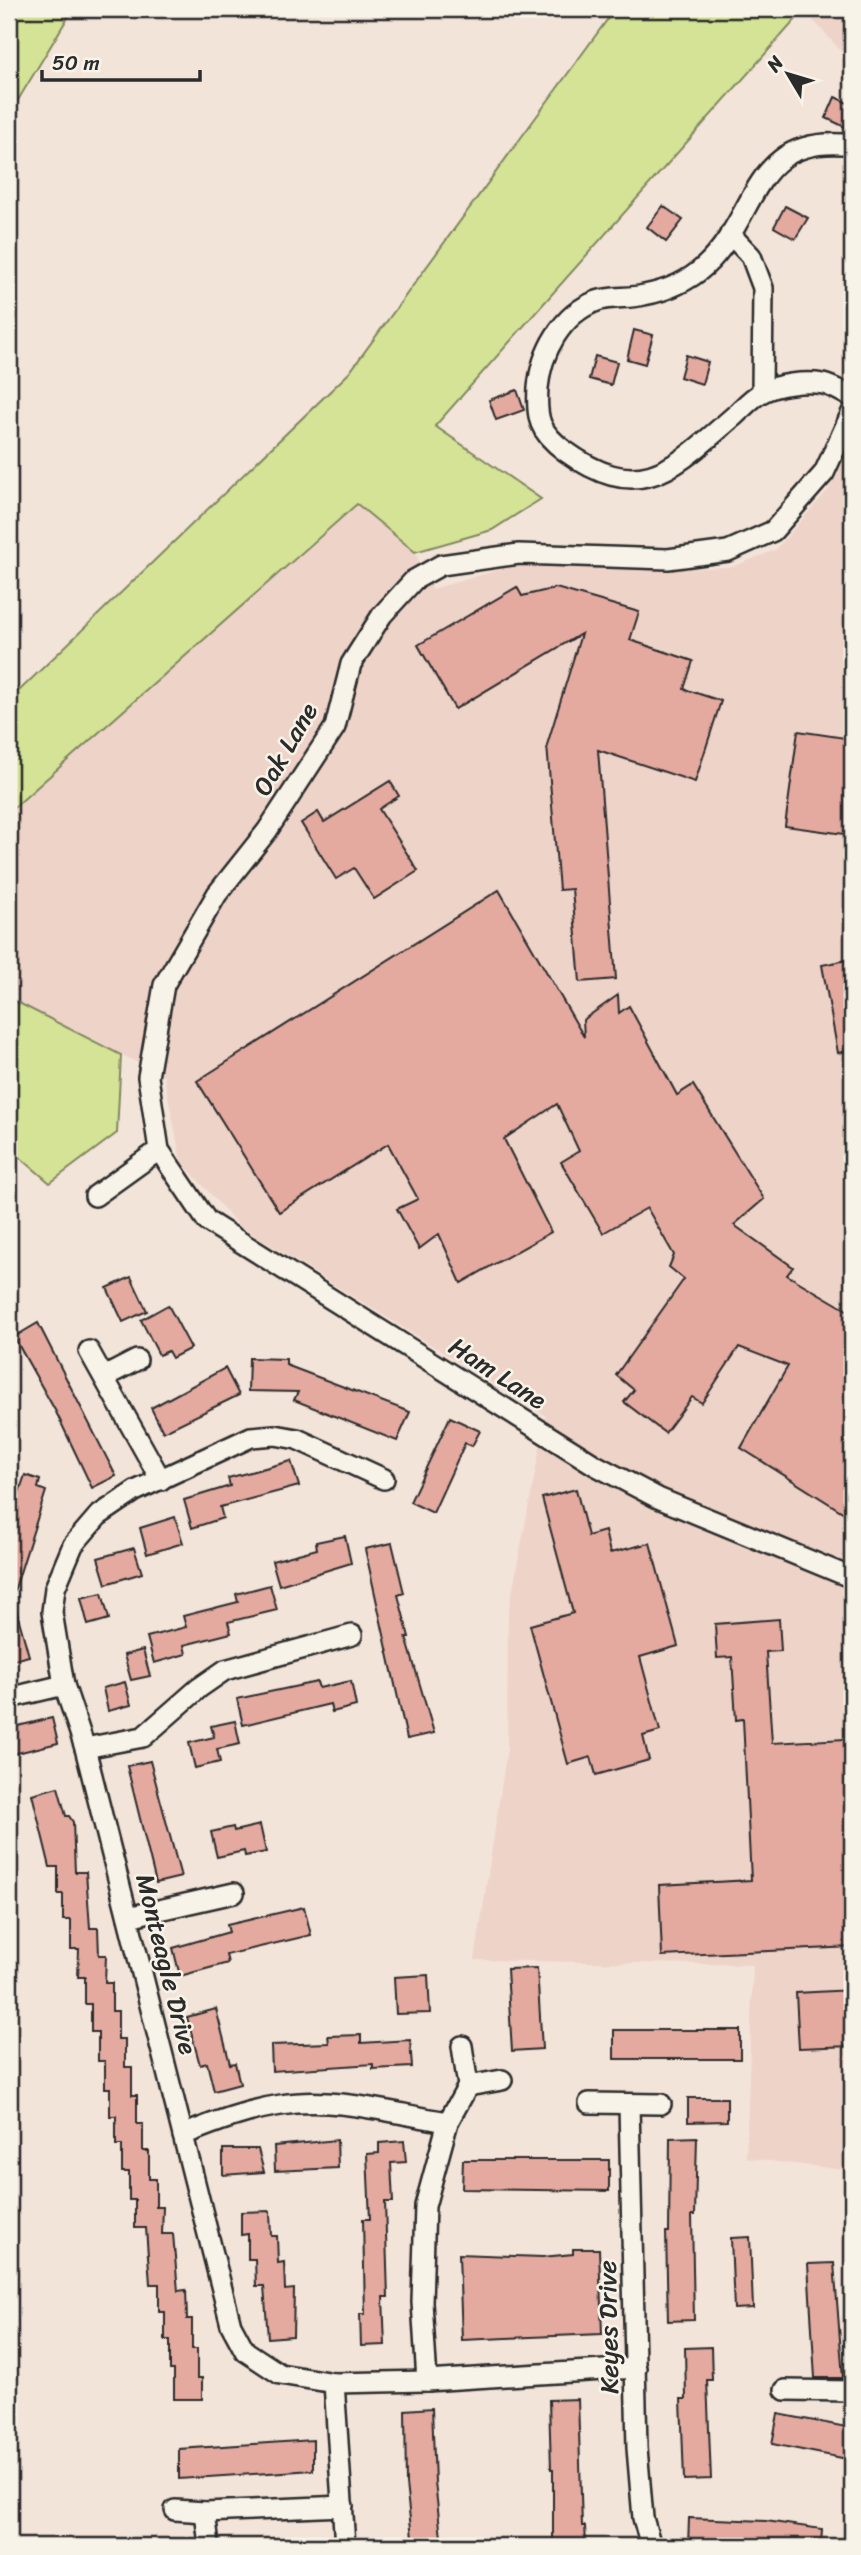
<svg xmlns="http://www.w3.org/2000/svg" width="861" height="2555" font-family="Sriracha,sans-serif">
<rect width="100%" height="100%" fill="#f3e4da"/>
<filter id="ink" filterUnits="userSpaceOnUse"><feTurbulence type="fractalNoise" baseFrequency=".0143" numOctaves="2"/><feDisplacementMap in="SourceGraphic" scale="14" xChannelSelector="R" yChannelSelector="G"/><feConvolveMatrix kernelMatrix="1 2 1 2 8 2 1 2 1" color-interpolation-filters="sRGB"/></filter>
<g filter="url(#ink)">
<g fill="#eed3c9">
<path d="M 805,9 L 852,9 L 852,63 L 804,10 Z"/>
<path d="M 852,440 L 852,2171 L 746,2158 L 753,1965 L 475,1960 L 507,1749 L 508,1613 L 546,1416 L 239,1226 L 181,1161 L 164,1076 L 9,998 L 9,812 L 358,504 L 415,552 L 432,589 L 520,564 L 652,570 L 732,567 L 775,550 L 829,489 Z"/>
</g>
<g fill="#d4e396" stroke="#808760" stroke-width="2">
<path d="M 9,9 L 73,9 L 9,115 Z"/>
<path d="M 615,9 L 805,9 L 435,426 L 541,499 L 492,530 L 415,552 L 357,504 L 9,812 L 9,682 L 20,690 L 349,373 Z"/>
<path d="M 9,998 L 121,1055 L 117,1133 L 50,1183 L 9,1148 Z"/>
</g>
<g fill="#e4aaa0" stroke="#2b2b2b" stroke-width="2">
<path d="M 835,97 L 852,105 L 845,127 L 826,118 Z"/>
<path d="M 663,206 L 683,220 L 666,242 L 647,227 Z"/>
<path d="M 785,206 L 808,218 L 795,239 L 774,227 Z"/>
<path d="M 634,330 L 653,335 L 645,364 L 627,359 Z"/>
<path d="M 686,355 L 708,362 L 702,384 L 680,377 Z"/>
<path d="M 595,356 L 617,362 L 611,385 L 589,379 Z"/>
<path d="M 517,390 L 524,410 L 496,420 L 489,400 Z"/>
<path d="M 517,587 L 522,596 L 556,588 L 639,612 L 630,640 L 693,661 L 684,689 L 721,701 L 695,782 L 598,750 L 616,979 L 580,982 L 572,889 L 559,890 L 547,745 L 581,634 L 455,709 L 418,645 Z"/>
<path d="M 798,731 L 852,739 L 852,835 L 785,826 Z"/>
<path d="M 390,781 L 399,796 L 379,809 L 418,871 L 374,899 L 354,868 L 336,879 L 301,823 L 318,812 L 324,822 Z"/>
<path d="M 499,890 L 584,1037 L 583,1020 L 618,995 L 619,1013 L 629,1006 L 677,1095 L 693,1085 L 764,1199 L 734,1225 L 793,1267 L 787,1275 L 852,1313 L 852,1518 L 741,1448 L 788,1366 L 739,1347 L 702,1403 L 692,1397 L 665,1433 L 624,1402 L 634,1390 L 616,1375 L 684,1279 L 669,1267 L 674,1255 L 647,1208 L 603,1233 L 561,1162 L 579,1151 L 557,1104 L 504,1139 L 551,1232 L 461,1283 L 439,1234 L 419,1249 L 397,1209 L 418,1199 L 388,1144 L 279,1212 L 197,1081 Z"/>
<path d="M 852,959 L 852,1050 L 838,1053 L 822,965 Z"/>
<path d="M 131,1277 L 147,1311 L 123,1322 L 107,1288 Z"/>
<path d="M 168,1305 L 191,1348 L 172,1358 L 168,1351 L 159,1355 L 141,1320 Z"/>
<path d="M 38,1323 L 116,1476 L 92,1488 L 56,1412 L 14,1337 Z"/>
<path d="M 249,1358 L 286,1359 L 286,1365 L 410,1412 L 397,1441 L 294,1400 L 298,1392 L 248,1391 Z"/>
<path d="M 225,1368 L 239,1395 L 163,1432 L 151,1408 Z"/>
<path d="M 450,1417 L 480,1431 L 472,1446 L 465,1443 L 433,1513 L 410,1502 Z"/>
<path d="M 291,1461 L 299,1486 L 220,1507 L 223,1518 L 192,1528 L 184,1500 L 230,1486 L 228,1478 Z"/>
<path d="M 25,1475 L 40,1480 L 38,1488 L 46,1491 L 11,1601 L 9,1601 L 9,1522 Z"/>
<path d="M 576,1489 L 588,1536 L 605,1531 L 610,1553 L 650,1543 L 678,1646 L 640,1657 L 660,1731 L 643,1736 L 649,1760 L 596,1775 L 591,1757 L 568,1764 L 530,1625 L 573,1613 L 542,1498 Z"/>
<path d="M 175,1517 L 183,1543 L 147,1554 L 140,1528 Z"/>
<path d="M 345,1536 L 351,1563 L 279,1585 L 272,1561 L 317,1549 L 316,1542 Z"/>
<path d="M 392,1543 L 404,1593 L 398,1595 L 409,1637 L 406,1637 L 434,1733 L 407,1739 L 365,1549 Z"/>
<path d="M 134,1548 L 142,1573 L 106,1584 L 98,1558 Z"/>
<path d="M 270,1585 L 277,1610 L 228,1622 L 231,1633 L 184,1645 L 186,1654 L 154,1663 L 147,1637 L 186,1627 L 183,1616 L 238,1602 L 236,1594 Z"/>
<path d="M 102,1593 L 109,1619 L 88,1625 L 81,1598 Z"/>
<path d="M 9,1602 L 14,1602 L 29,1656 L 9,1661 Z"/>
<path d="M 779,1619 L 781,1651 L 766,1652 L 772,1743 L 845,1739 L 852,1947 L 662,1956 L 659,1885 L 751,1880 L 743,1719 L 736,1720 L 732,1657 L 717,1658 L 715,1624 Z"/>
<path d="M 143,1650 L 150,1676 L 131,1680 L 124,1655 Z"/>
<path d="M 351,1681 L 356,1706 L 332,1712 L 330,1704 L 243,1725 L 237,1699 L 317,1682 L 319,1688 Z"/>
<path d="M 125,1682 L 131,1705 L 108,1711 L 103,1688 Z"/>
<path d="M 52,1718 L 58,1743 L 13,1754 L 9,1728 Z"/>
<path d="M 235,1721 L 240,1744 L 217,1749 L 220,1762 L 195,1768 L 189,1743 L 214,1737 L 211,1726 Z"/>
<path d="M 150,1761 L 181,1877 L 156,1883 L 127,1766 Z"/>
<path d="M 58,1787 L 66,1816 L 69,1816 L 73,1822 L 75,1872 L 86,1872 L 90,1928 L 98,1928 L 99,1955 L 106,1955 L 105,1983 L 112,1983 L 112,2011 L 118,2011 L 118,2039 L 125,2039 L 125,2067 L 132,2067 L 132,2095 L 137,2095 L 137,2124 L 143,2124 L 143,2151 L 149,2151 L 149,2179 L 156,2179 L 156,2207 L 163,2207 L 162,2234 L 173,2234 L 178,2291 L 186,2290 L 187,2319 L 192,2319 L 192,2349 L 197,2349 L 197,2378 L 202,2378 L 202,2399 L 174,2399 L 174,2370 L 170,2370 L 170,2340 L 165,2340 L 165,2312 L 159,2312 L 159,2284 L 150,2284 L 146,2228 L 135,2228 L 135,2200 L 129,2200 L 129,2172 L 122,2172 L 122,2145 L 116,2145 L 116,2116 L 110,2116 L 110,2088 L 105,2088 L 105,2061 L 98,2061 L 98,2032 L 91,2032 L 91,2004 L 85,2004 L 85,1977 L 78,1977 L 79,1949 L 71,1949 L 71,1920 L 63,1920 L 63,1894 L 58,1894 L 58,1867 L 50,1867 L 32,1794 Z"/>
<path d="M 260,1825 L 266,1852 L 245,1856 L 244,1851 L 217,1857 L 211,1832 L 233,1827 L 234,1831 Z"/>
<path d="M 304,1907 L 311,1935 L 226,1955 L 228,1963 L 180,1976 L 173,1948 L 229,1932 L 227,1925 Z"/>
<path d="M 537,1968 L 542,2049 L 512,2051 L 507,1969 Z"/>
<path d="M 428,1975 L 430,2013 L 396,2014 L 394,1977 Z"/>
<path d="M 852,1990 L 852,2046 L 799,2048 L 796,1993 Z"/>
<path d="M 216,2009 L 230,2064 L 235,2063 L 240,2084 L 214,2091 L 207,2063 L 200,2065 L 187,2017 Z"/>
<rect x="614" y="2030" width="126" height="29"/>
<path d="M 361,2035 L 361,2043 L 410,2040 L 412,2067 L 373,2069 L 373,2064 L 272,2071 L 271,2045 L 329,2043 L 328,2036 Z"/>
<path d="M 688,2098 L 727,2098 L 727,2121 L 688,2122 Z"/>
<path d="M 697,2137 L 695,2215 L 692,2215 L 694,2320 L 668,2321 L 666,2232 L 669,2232 L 670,2138 Z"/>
<path d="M 337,2140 L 338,2168 L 275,2171 L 274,2146 Z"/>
<path d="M 404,2141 L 406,2162 L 391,2163 L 393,2202 L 385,2202 L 388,2297 L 383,2297 L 385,2345 L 361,2346 L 360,2314 L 365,2314 L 363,2219 L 370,2219 L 367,2154 L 379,2153 L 379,2143 Z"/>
<path d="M 223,2149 L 258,2149 L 264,2172 L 223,2175 Z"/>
<path d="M 463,2160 L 609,2160 L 609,2191 L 462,2189 Z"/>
<path d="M 270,2211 L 271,2236 L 277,2236 L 278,2263 L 284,2262 L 285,2290 L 294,2289 L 293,2336 L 268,2338 L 264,2286 L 256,2286 L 255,2259 L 248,2259 L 248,2234 L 241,2235 L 241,2212 Z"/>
<path d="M 750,2237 L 753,2308 L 734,2309 L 731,2238 Z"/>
<path d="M 573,2249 L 599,2249 L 602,2334 L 462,2340 L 459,2254 L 542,2257 L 573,2254 Z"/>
<path d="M 834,2263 L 843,2378 L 815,2378 L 808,2264 Z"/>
<path d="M 711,2347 L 712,2380 L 707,2380 L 711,2479 L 684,2480 L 681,2399 L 686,2399 L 685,2348 Z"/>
<path d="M 578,2399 L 582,2526 L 585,2526 L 586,2543 L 553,2545 L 553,2469 L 551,2469 L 549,2400 Z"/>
<path d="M 432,2408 L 435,2482 L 442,2546 L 413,2546 L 406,2484 L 405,2410 Z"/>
<path d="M 778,2414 L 852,2428 L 852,2460 L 772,2444 Z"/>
<path d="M 313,2440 L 313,2470 L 179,2479 L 179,2449 Z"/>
<path d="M 689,2518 L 766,2521 L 822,2529 L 821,2546 L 688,2546 Z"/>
</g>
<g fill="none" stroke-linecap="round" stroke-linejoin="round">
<g stroke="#2b2b2b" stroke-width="24">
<g id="street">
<path d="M 852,145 C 750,133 760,215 705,266 C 689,281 666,291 644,295 C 629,299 612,296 597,301 C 561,314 541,353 538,388 C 536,418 539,432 565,451 C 641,506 674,468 733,417 C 742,409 751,398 761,393 C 776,384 806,381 823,384 C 833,386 843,393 852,397"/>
<path d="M 730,234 L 751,256 L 763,288 L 762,392"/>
<path d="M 852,412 L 824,473 L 773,531 L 728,551 L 668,559 L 519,554 L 441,565 L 414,580 L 382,615 L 351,664 L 335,727 L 267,831 L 217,894 L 164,985 L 148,1077 L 159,1150 L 207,1221 L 595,1465 L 658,1498 L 852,1578"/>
<path d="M 95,1196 L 159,1150"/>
<path d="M 89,1351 L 161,1480"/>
<path d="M 104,1377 L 137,1360"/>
<path d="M 384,1479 L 297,1439 L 275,1435 L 251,1437 L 135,1491 L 98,1516 L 73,1545 L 55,1588 L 52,1612 L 64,1685 L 85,1748 L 231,2325 L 245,2351 L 280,2374 L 334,2383 L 427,2381 L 636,2368"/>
<path d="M 9,1698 L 64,1685"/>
<path d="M 85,1748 L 143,1737 L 199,1688 L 225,1670 L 352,1635"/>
<path d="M 128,1917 L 234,1893"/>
<path d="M 468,2086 L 502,2080"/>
<path d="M 589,2103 L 661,2104"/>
<path d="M 629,2105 L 637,2448 L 643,2518 L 651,2546"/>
<path d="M 183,2135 C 215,2122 247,2110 281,2105 C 335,2096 395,2114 448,2122"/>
<path d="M 427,2381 L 422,2302 L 425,2206 L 448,2122 L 468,2086 L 462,2046"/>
<path d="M 334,2383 L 345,2546"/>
<path d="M 785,2390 L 852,2391"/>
<path d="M 175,2510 L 205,2512 L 343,2506"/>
<path d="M 205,2512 L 209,2545"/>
</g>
</g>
<use href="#street" stroke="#f7f3e8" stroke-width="19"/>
</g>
</g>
<g text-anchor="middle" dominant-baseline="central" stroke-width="5" stroke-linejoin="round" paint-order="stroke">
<g font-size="26" fill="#2b2b2b" stroke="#f7f3e8">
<text transform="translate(285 749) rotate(-60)">Oak Lane</text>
<text transform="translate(498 1373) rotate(33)">Ham Lane</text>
<text transform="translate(167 1964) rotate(76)">Monteagle Drive</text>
<text transform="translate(608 2327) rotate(-91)">Keyes Drive</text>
</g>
</g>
<rect width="861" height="2555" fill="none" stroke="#f7f3e8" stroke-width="35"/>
<rect x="18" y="18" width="826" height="2520" fill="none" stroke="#2b2b2b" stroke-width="2.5" filter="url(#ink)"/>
<g transform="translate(788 74) rotate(308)" stroke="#f7f3e8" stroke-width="5" paint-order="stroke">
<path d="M0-5L12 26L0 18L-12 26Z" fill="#2b2b2b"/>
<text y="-10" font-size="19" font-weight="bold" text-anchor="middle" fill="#2b2b2b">N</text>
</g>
<path d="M42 70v10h158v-10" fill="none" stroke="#2b2b2b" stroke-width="3.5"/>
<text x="52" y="70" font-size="21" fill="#2b2b2b" stroke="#f7f3e8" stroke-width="5" paint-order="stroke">50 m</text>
</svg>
